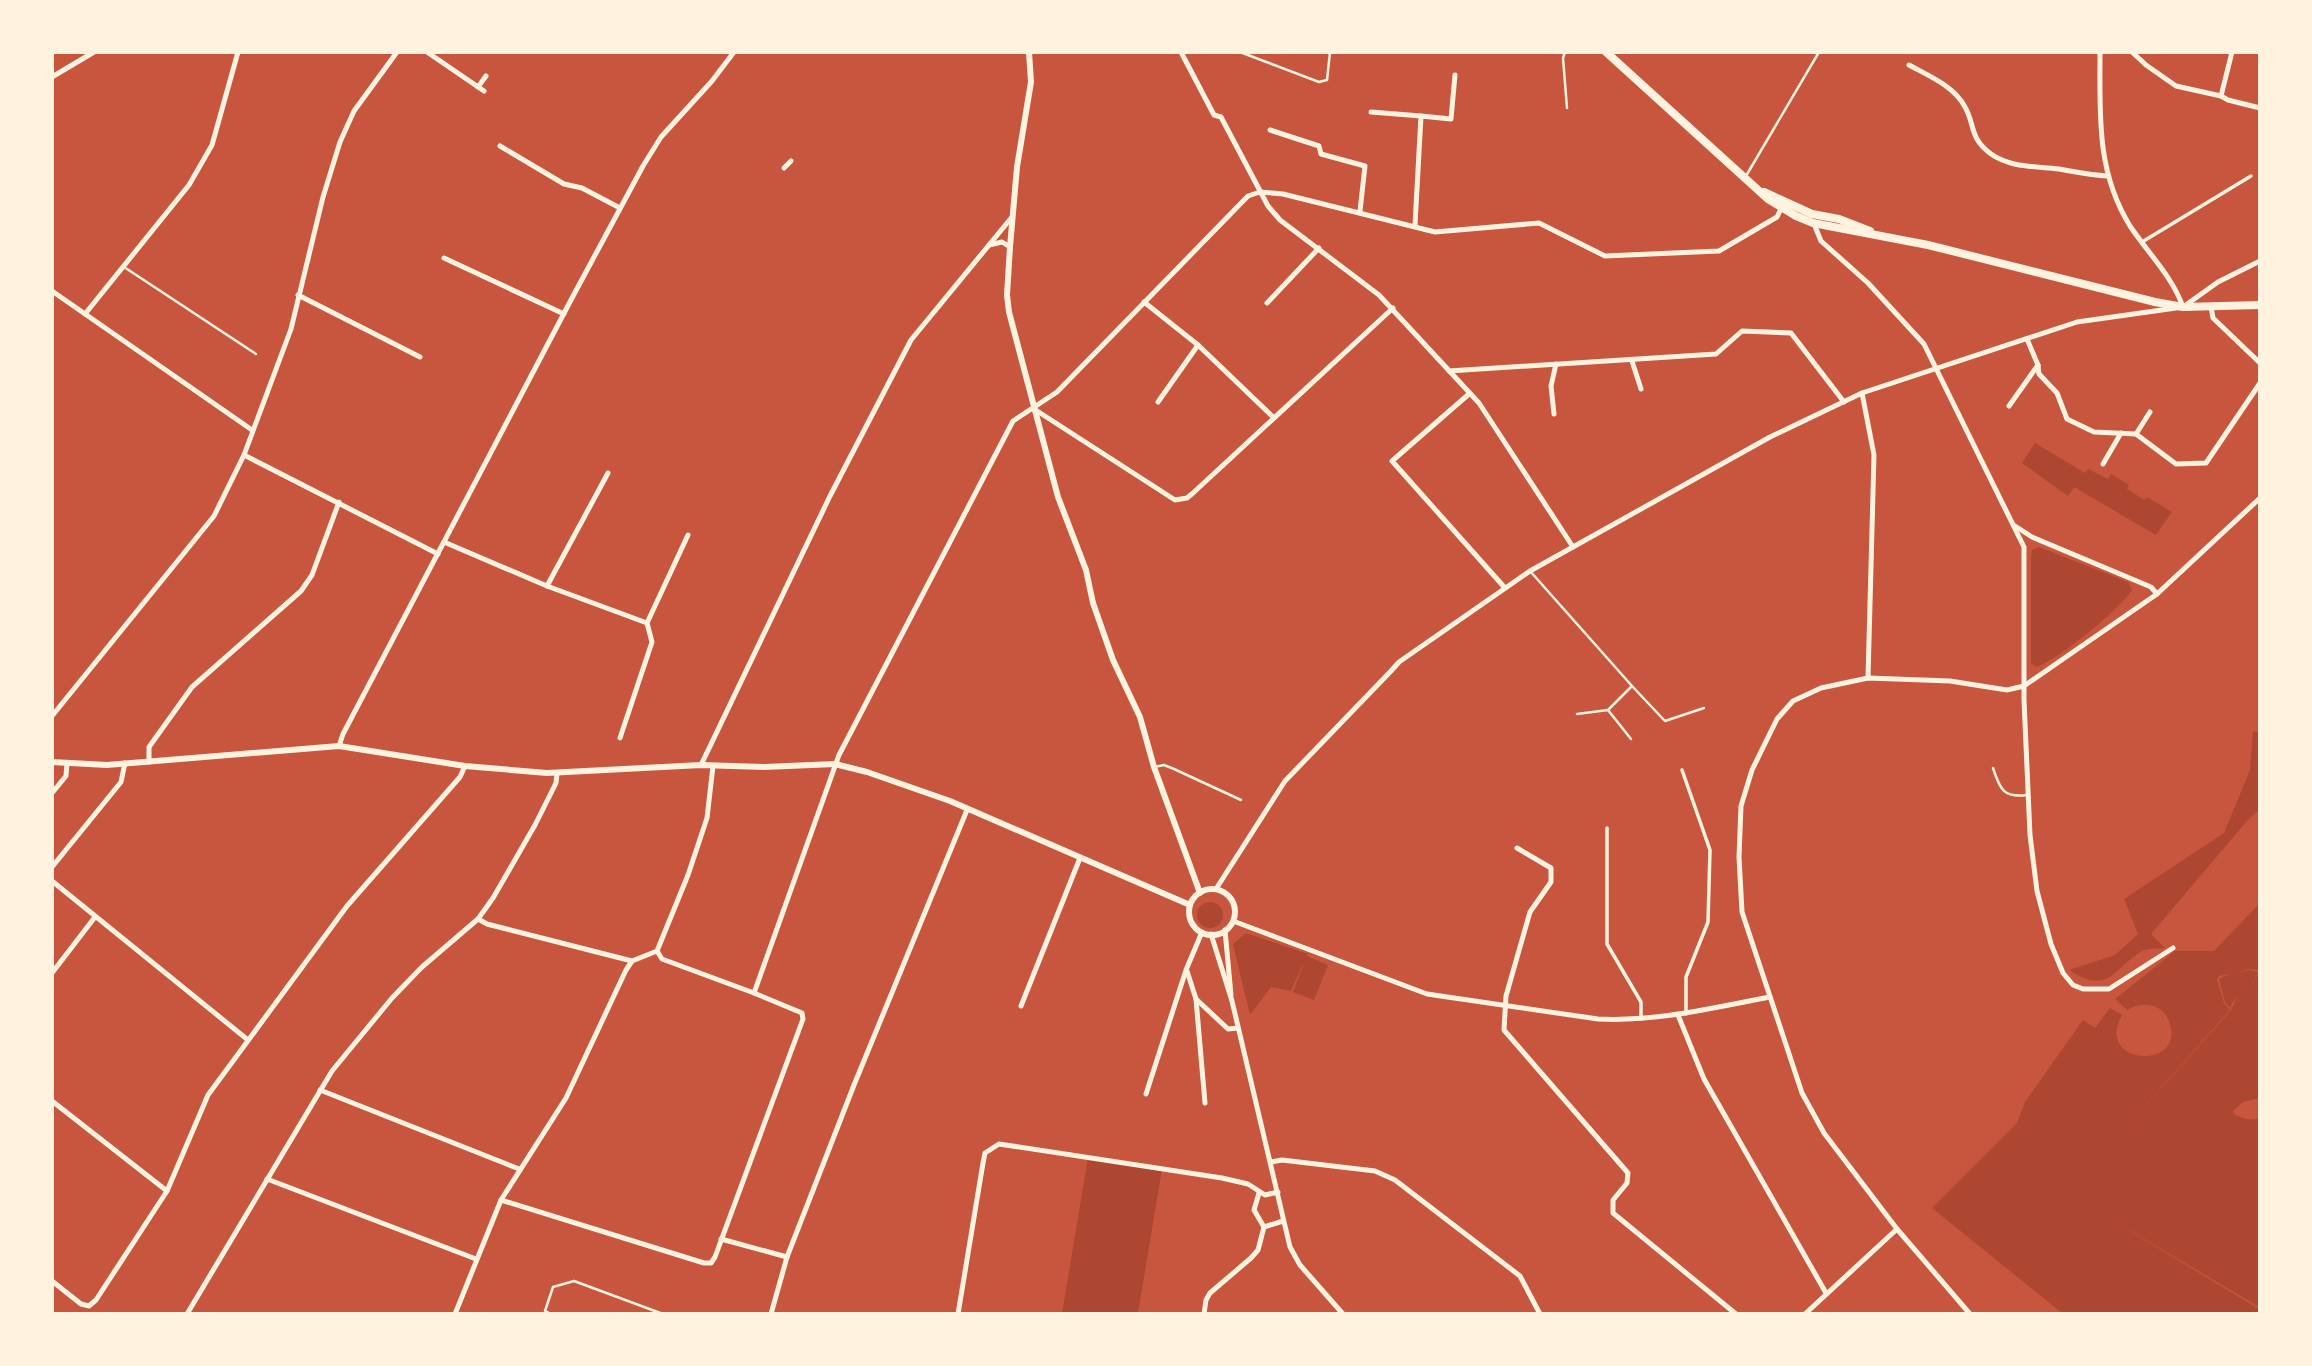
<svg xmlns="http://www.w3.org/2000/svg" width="2312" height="1366" font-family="'Noto Sans',sans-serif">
<rect width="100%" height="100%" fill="#c8553d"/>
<g fill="#ae4732" fill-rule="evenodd">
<path d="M 2035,443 L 2085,473 L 2088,469 L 2108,479 L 2111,474 L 2129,485 L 2127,489 L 2144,500 L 2147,497 L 2172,512 L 2156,535 L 2074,487 L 2068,496 L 2022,463 Z"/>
<path d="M 2039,547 L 2128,582 L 2132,590 C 2120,609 2058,660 2036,667 L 2031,663 L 2031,562 L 2032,550 Z"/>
<path d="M 2253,731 L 2259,732 L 2259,810 L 2247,821 L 2151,934 L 2165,948 C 2158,949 2148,948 2142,951 C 2112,969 2109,996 2069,970 L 2115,955 L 2138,934 L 2124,899 L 2224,833 L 2250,770 Z"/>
<circle cx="1210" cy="915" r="13"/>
<path d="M 2259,904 L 2259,970 L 2249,969 L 2235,973 L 2249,970 L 2258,972 L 2250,988 L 2259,972 L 2259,1098 L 2243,1102 L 2233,1111 L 2234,1114 C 2243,1119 2250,1121 2259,1118 L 2259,1307 L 2097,1211 L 2259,1309 L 2259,1313 L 2062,1313 L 1932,1208 L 2017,1123 L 2025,1102 L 2083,1020 L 2095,1028 L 2110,1008 L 2122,1015 C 2093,1066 2188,1071 2169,1021 C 2162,1003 2142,1001 2127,1010 L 2115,999 L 2175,951 L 2214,951 ZM 2229,974 L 2219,979 L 2225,1002 L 2231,1009 L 2231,1005 L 2238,996 L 2231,1010 L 2091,1167 L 2230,1010 L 2224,1003 L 2217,979 L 2219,976 Z"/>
<path d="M 1246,933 L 1308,954 L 1307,956 L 1328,965 L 1314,1000 L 1293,992 L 1305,960 L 1291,991 L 1271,987 L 1250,1015 L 1233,944 Z"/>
<path d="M 1088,1158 L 1162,1169 L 1138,1313 L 1062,1314 Z"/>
</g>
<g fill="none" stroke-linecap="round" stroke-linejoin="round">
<g stroke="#fff3e0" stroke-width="2.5">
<path d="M 1240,52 L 1319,82 L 1327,80 L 1330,52"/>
<path d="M 1565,52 L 1563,58 L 1567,108"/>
<path d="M 1746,176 L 1819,52"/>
<path d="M 124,267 L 256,354"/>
<path d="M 1530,571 L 1632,686 L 1665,721 L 1704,708"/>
<path d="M 1577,714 L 1608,710"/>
<path d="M 1631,739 L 1608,710 L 1632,686"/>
<path d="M 1154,767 L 1164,765 L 1174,769 L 1241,800"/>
<path d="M 1993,768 C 2000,790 2004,798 2027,795"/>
<path d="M 551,1314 L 545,1311 L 553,1287 L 574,1281 L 663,1314"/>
</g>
<g stroke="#fff3e0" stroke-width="3.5">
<path d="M 2142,242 L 2251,176"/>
<path d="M 1682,770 L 1710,850 L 1708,922 L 1686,977 L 1686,1014"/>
<path d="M 1607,828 L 1607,944 L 1641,1002 L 1641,1019"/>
</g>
<g stroke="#fff3e0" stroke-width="5">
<path d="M 427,52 L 484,91"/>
<path d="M 1181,52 L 1214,115 L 1221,117 L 1268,206 L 1280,220 L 1379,295 L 1479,403 L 1573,547"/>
<path d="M 2100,52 C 2100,114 2096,171 2130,226 C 2148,253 2172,276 2183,307"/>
<path d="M 2132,52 L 2146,65 L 2176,86 L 2221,96 L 2228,100 L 2260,108"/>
<path d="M 1909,65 C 1929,76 1954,86 1965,107 C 1975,124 1969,138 1991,154 C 2011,168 2036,166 2059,169 C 2076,172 2091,175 2108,176"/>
<path d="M 52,77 L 94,52"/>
<path d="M 478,87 L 486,76"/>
<path d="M 2221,96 L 2232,52"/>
<path d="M 1371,112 L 1421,116 L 1415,225"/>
<path d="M 1421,116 L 1451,119 L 1455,75"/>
<path d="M 1270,130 L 1319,146 L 1321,154 L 1365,166 L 1360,211"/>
<path d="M 500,146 L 564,184 L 582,188 L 620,208"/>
<path d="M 784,168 L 791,161"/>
<path d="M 1814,224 L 1821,241 L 1868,283 L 1924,344 L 2024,547 L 2024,700 L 2030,835 L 2037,891 L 2051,944 L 2063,973 L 2073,985 L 2083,989 L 2109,989 L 2173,948"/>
<path d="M 989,245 L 1002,242 L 1010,247"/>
<path d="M 444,258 L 564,314"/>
<path d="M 52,291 L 252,430"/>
<path d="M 298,295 L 420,357"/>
<path d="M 1144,302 L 1198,345 L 1273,417"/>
<path d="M 1267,303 L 1319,248"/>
<path d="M 2211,307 L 2213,318 L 2260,363"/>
<path d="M 85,314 L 189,185 L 212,145 L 238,52"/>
<path d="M 2027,339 L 2038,365 L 2039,374 L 2057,393 L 2067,419 L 2094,432 L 2136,434 L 2176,464 L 2206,463 L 2260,383"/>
<path d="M 1632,361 L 1641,389"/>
<path d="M 1449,371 L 1716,354 L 1742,331 L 1791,333 L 1844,402"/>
<path d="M 1862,393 L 1874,455 L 1868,678"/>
<path d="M 1469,394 L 1392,461 L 1505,588"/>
<path d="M 1158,402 L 1198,345"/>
<path d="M 2009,406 L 2038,365"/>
<path d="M 1034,409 L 1175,500 L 1187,498 L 1193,493 L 1393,308"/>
<path d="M 1554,414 L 1551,386 L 1556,364"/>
<path d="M 2136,434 L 2150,412"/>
<path d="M 244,455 L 438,554"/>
<path d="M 2103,464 L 2121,433"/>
<path d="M 2015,526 L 2032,537 L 2151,587 L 2157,594"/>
<path d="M 444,542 L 547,586 L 647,623 L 652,642 L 620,738"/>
<path d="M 547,586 L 608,473"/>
<path d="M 647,623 L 688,535"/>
<path d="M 52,716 L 214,516 L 244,455 L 291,329 L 323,197 L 340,142 L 354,111 L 397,52"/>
<path d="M 339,746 L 343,734 L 572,298 L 643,166 L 661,137 L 712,81 L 734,52"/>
<path d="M 149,762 L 149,747 L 192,687 L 301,591 L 312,575 L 339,502"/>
<path d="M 701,765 L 830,496 L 911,340 L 1012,217"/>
<path d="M 52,793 L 66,776 L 67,763"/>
<path d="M 1517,848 L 1551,868 L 1551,882 L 1530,912 L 1506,996 L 1504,1030 L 1628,1173 L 1627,1183 L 1613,1200 L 1613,1213 L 1736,1314"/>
<path d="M 52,867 L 121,782 L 125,763"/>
<path d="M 52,881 L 248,1040"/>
<path d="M 1216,889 L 1285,781 L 1391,671 L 1399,662 L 1530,571 L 1770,437 L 1862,393 L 2077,322 L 2183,307 L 2218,282 L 2260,261"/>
<path d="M 478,919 L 487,924 L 632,961"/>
<path d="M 1233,921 L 1427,994 L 1598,1019 C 1656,1022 1712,1008 1770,997"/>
<path d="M 1225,930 L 1231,995"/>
<path d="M 1211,934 L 1232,1001 L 1290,1247 L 1300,1265 L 1343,1314"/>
<path d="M 657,951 L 662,959 L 754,993"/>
<path d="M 1187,971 L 1196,999 L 1205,1103"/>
<path d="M 52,973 L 95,917"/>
<path d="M 1196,999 L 1228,1029 L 1238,1028"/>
<path d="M 1021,1006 L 1080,858"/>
<path d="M 1678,1015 L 1704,1079 L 1826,1293"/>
<path d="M 320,1090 L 519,1169"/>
<path d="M 1146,1094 L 1186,970 L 1202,932"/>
<path d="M 52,1101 L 167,1191"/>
<path d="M 1271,1162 L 1282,1160 L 1375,1171 L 1395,1180 L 1520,1276 L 1540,1314"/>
<path d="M 267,1179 L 476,1259"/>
<path d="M 1259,1193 L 1254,1210 L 1264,1227"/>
<path d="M 501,1200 L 704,1263 L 711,1263 L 715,1257 L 803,1019 L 802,1013 L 754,993 L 839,755 L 1013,421 L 1057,392 L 1248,196 L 1260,192 L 1283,194 L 1435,232 L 1539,223 L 1605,256 L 1719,251 L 1777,217 L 1782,207"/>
<path d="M 721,1239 L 787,1257"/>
<path d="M 52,1281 L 81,1304 L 89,1306 L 96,1300 L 167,1191 L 208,1095 L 347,906 L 460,777 L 465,766"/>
<path d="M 187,1314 L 332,1071 L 392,998 L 422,967 L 478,919 L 493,898 L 535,825 L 556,783 L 557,773"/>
<path d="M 455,1314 L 501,1200 L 566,1098 L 626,970 L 632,961 L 657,951 L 688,875 L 707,818 L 713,766"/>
<path d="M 771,1314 L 787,1257 L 854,1085 L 967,810"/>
<path d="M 958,1314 L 983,1163 L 985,1153 L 999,1144 L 1222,1178 L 1248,1184 L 1265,1195 L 1278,1192"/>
<path d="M 1204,1314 L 1206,1300 L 1210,1293 L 1251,1258 L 1258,1250 L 1264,1227 L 1283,1221"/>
<path d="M 1805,1314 L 1897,1229"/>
<path d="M 1970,1314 L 1897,1229 L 1824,1133 L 1802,1093 L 1742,912 L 1739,857 L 1741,806 L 1752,770 L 1777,719 L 1793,701 L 1821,688 L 1868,678 L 1950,681 L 2007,690 L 2024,686 L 2157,594 L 2260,498"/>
</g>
<g stroke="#fff3e0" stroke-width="6">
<path d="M 1029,52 L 1031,82 L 1017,167 L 1010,247 L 1007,295 L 1009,312 L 1058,497 L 1086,570 L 1093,603 L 1113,660 L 1140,717 L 1154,767 L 1200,893"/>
<path d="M 52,762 L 107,765 L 339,746 L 465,766 L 547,773 L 701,765 L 764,767 L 835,764 L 867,772 L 950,801 L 1190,905"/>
<circle cx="1212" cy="912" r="23"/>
</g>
<g stroke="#fff3e0" stroke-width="8">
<path d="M 1606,52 L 1768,199 L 1796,216 L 1813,223 L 1928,245 L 2155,302 L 2183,307 L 2260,305"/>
<path d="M 1764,192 L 1812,214 L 1839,219 L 1870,231"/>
</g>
</g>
<rect width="2312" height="1366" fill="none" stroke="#fff3e0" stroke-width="108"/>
</svg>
